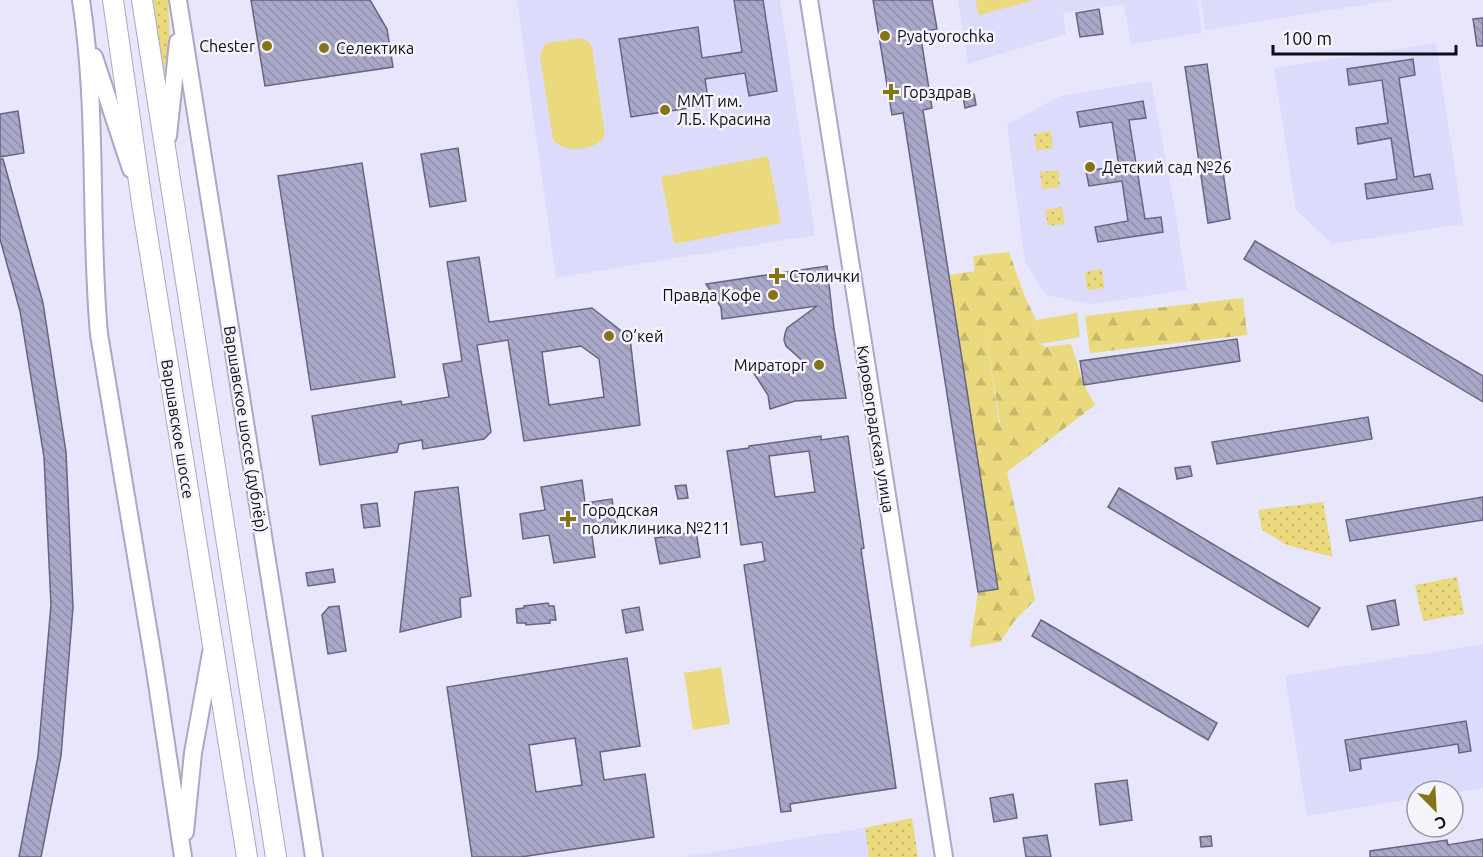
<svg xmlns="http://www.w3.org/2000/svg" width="1483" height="857" font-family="Ubuntu,sans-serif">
<defs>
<pattern id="grass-dots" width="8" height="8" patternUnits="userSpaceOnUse" patternTransform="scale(1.5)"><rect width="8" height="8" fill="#ebd97e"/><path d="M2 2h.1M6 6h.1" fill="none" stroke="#c8b96c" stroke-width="1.8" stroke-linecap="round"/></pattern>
<pattern id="forest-firs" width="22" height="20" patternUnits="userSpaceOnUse" patternTransform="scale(1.5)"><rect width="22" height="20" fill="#ebd97e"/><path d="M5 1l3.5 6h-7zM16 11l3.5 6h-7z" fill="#c8b96c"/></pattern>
<pattern id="building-back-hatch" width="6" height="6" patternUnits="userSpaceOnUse" patternTransform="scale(1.5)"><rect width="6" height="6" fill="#aaa8c8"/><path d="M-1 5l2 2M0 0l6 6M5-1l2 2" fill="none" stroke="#918fab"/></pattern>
</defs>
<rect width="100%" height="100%" fill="#e7e6fa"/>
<g fill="#dddbfc">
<path d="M 517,0 L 780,0 L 815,235 L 556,278 Z"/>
<path d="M 958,0 L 1197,0 L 1202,33 L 1131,44 L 1124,4 L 1063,13 L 1066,34 L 968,64 Z"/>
<path d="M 1201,0 L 1394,0 L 1205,30 Z"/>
<path d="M 1436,43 L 1463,224 L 1332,244 L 1296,210 L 1274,68 Z"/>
<path d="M 1151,81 L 1175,209 L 1187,290 L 1091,304 L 1046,295 L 1025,262 L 1007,125 L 1060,96 Z"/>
<path d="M 1483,644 L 1483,788 L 1453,793 L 1453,791 L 1417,791 L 1417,798 L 1307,816 L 1285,676 Z"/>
<path d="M 865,828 L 869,857 L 686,857 L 688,856 Z"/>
</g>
<g fill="url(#grass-dots)">
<path d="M 153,0 L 168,0 L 170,42 L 164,71 Z"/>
<path d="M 1051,131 L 1053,148 L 1037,151 L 1034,134 Z"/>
<path d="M 1058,170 L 1060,187 L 1042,189 L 1040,172 Z"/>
<path d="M 1062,207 L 1065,224 L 1048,226 L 1045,210 Z"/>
<path d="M 1102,269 L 1104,288 L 1087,290 L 1085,272 Z"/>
<path d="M 1323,502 L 1333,557 L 1287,545 L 1262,530 L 1258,510 Z"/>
<path d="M 1457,577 L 1464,614 L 1423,621 L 1415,585 Z"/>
<path d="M 912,818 L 918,857 L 869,857 L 865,828 Z"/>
</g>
<g fill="url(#forest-firs)" fill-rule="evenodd">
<path d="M 1009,252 L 1025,297 L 1036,320 L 1040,344 L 1045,347 L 1071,344 L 1084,385 L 1095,405 L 1007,472 L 1035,600 L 1015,620 L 1000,642 L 970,647 L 978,592 L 998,588 L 949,275 L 975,271 L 973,256 ZM 984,319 L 1000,424 L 999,423 Z"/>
<path d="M 1243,298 L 1247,335 L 1090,353 L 1085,316 Z"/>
</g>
<g fill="#ebd97e">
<path d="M 975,0 L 1031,0 L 1031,1 L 979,15 Z"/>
<path d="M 580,38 L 590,43 L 592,47 L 605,135 C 597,151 563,155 553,139 L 540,57 L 543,47 L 547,43 Z"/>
<path d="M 768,156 L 781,223 L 674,244 L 661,177 Z"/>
<path d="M 1077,313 L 1080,337 L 1040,344 L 1036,320 Z"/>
<path d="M 721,667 L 730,724 L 693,730 L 684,673 Z"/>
</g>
<g fill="url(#building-back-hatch)" stroke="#676481" stroke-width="1.5" fill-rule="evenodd">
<path d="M 251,0 L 370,0 L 387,29 L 393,67 L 265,86 Z"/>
<path d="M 734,0 L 763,0 L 777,91 L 749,96 L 745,73 L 705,79 L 709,105 L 631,117 L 619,39 L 698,27 L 702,58 L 742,52 Z"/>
<path d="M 873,0 L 932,0 L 937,29 L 920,32 L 932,108 L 923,110 L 998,589 L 978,592 L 903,113 L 892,115 Z"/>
<path d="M 1099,9 L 1103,34 L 1080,37 L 1076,13 Z"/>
<path d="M 1483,18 L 1483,46 L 1477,46 L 1473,19 Z"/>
<path d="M 1413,59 L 1415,75 L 1399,78 L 1414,177 L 1430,174 L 1433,189 L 1367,199 L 1365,184 L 1397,179 L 1391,138 L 1358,144 L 1356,128 L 1388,123 L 1382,80 L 1349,85 L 1347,69 Z"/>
<path d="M 1207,64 L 1230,219 L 1208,223 L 1185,67 Z"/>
<path d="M 974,94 L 976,105 L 965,108 L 963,96 Z"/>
<path d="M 1143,101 L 1146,118 L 1129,120 L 1145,219 L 1161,217 L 1163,232 L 1098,242 L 1095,227 L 1128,221 L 1122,181 L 1089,186 L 1086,171 L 1119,166 L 1112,122 L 1080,127 L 1077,112 Z"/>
<path d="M 18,111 L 24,153 L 0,157 L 0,114 Z"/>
<path d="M 458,148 L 466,201 L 430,207 L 421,154 Z"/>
<path d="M 0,159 L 3,159 L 43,303 L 66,452 L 73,607 L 61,756 L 41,857 L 19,857 L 38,756 L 51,605 L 44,457 L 20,311 L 0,239 Z"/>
<path d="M 362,163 L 395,377 L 311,390 L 278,176 Z"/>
<path d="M 1255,241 L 1483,376 L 1483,402 L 1244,259 Z"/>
<path d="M 479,257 L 489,322 L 592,308 L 630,338 L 640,425 L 524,441 L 508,340 L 477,345 L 491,432 L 484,439 L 423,449 L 422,440 L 399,444 L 397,452 L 320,465 L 312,416 L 401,401 L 402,405 L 449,397 L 443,364 L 462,361 L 447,262 ZM 581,346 L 599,359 L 604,397 L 549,405 L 542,352 Z"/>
<path d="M 827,266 L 834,329 L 846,398 L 795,401 L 770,409 L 768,395 L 753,372 L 806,364 L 786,346 L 784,340 L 785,334 L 787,328 L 817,306 L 722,319 L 721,307 L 706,284 Z"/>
<path d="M 1237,339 L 1240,361 L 1084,385 L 1080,361 Z"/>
<path d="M 1368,417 L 1372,439 L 1217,464 L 1212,442 Z"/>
<path d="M 821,436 L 821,440 L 848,436 L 864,548 L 861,549 L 896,788 L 790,804 L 791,811 L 781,812 L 744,565 L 765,561 L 762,542 L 741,545 L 727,451 L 749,448 L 749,446 ZM 809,451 L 815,492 L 775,497 L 769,456 Z"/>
<path d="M 1190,466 L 1192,476 L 1177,479 L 1175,468 Z"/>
<path d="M 582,480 L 585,503 L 612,499 L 616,525 L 591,529 L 595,557 L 554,563 L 549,535 L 523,539 L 520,514 L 545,510 L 541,487 Z"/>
<path d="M 686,485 L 688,498 L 678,499 L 675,486 Z"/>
<path d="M 458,487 L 471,596 L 460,598 L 461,617 L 400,632 L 415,492 Z"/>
<path d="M 1119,488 L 1320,608 L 1308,627 L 1108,507 Z"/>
<path d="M 1483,497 L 1483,520 L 1350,541 L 1346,520 Z"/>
<path d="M 377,503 L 380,526 L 364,528 L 361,505 Z"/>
<path d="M 680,524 L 682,534 L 696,531 L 700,557 L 660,564 L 655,538 L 669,536 L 667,526 Z"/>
<path d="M 333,569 L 335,582 L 308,586 L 306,573 Z"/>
<path d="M 1395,600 L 1399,625 L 1372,630 L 1367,606 Z"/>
<path d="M 548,603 L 549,606 L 554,606 L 556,620 L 550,620 L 550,623 L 526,625 L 526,623 L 517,623 L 516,609 L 524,608 L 524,606 Z"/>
<path d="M 339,606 L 346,651 L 328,654 L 322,615 L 329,607 Z"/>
<path d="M 639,607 L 643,630 L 626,633 L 622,610 Z"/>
<path d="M 1041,620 L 1217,723 L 1208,740 L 1032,636 Z"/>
<path d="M 627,658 L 640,746 L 600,752 L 604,780 L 645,774 L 654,837 L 521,857 L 472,857 L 447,687 ZM 575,738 L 582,785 L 536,792 L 529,745 Z"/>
<path d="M 1466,721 L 1471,751 L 1459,753 L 1458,744 L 1360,759 L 1361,769 L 1350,771 L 1345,740 Z"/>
<path d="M 1127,780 L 1132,820 L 1100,825 L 1095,784 Z"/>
<path d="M 1013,794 L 1017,818 L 994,822 L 990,798 Z"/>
<path d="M 1047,835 L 1051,857 L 1026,857 L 1023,838 Z"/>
<path d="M 1211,836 L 1212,846 L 1201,847 L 1200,837 Z"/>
<path d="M 1483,839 L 1483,857 L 1370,857 L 1370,851 L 1447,840 L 1448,845 Z"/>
</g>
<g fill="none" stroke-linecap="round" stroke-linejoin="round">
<g stroke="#aaa7c7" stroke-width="20">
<g id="secondary">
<path d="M 81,0 C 98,111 89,223 99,334 L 155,670 L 183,857"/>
<path d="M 178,0 L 314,857"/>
<path d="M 809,0 L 944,857"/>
<path d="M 94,57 L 131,169"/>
<path d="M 168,136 L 178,42"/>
<path d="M 185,832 L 193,753 L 211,653"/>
</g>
</g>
<g stroke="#aaa7c7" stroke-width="22">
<g id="primary">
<path d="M 113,0 L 142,203 L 247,857"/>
<path d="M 142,0 L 276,857"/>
</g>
</g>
<use href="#secondary" stroke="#fff" stroke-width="16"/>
<use href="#primary" stroke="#fff" stroke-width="20"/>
</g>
<g fill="#857416" stroke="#f5f4fb" stroke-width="2">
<circle cx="885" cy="36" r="6"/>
<circle cx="267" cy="46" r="6"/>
<circle cx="324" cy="48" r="6"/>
<path d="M888 83h6v6h6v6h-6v6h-6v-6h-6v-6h6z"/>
<circle cx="665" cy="110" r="6"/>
<circle cx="1090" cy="167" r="6"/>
<path d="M774 267h6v6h6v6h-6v6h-6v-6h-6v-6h6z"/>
<circle cx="773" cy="295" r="6"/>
<circle cx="609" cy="336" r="6"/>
<circle cx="819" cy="365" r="6"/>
<path d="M565 510h6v6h6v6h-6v6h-6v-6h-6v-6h6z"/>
</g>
<g text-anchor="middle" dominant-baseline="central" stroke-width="5" stroke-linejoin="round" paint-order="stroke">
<g font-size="16" fill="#0f0d19" stroke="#f5f4fb" text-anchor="start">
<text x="897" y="36">Pyatyorochka</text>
<text x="255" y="46" text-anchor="end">Chester</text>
<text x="336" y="48">Селектика</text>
<text x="903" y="92">Горздрав</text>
<text x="677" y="101">ММТ им.<tspan x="677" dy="18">Л.Б. Красина</tspan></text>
<text x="1102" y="167">Детский сад №26</text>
<text x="789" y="276">Столички</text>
<text x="761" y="295" text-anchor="end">Правда Кофе</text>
<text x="621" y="336">О’кей</text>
<text x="807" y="365" text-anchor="end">Мираторг</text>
<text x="582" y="510">Городская<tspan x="582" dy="18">поликлиника №211</tspan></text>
</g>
<g font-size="16" fill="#0f0d19" stroke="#f5f4fb">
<text transform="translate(178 429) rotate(81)">Варшавское шоссе</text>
<text transform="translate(246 429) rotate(81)">Варшавское шоссе (дублёр)</text>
<text transform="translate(876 429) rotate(81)">Кировоградская улица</text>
</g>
</g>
<g transform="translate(1435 809) rotate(156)"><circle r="28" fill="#f5f4fb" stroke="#9998a1" stroke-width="1.5"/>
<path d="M0-4.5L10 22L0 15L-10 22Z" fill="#857416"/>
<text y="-9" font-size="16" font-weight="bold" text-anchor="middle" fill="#0f0d19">С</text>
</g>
<path d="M1273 45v9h183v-9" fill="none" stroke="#0f0d19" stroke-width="3"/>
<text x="1282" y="45" font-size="18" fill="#0f0d19" stroke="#f5f4fb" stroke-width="4.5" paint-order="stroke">100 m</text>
</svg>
